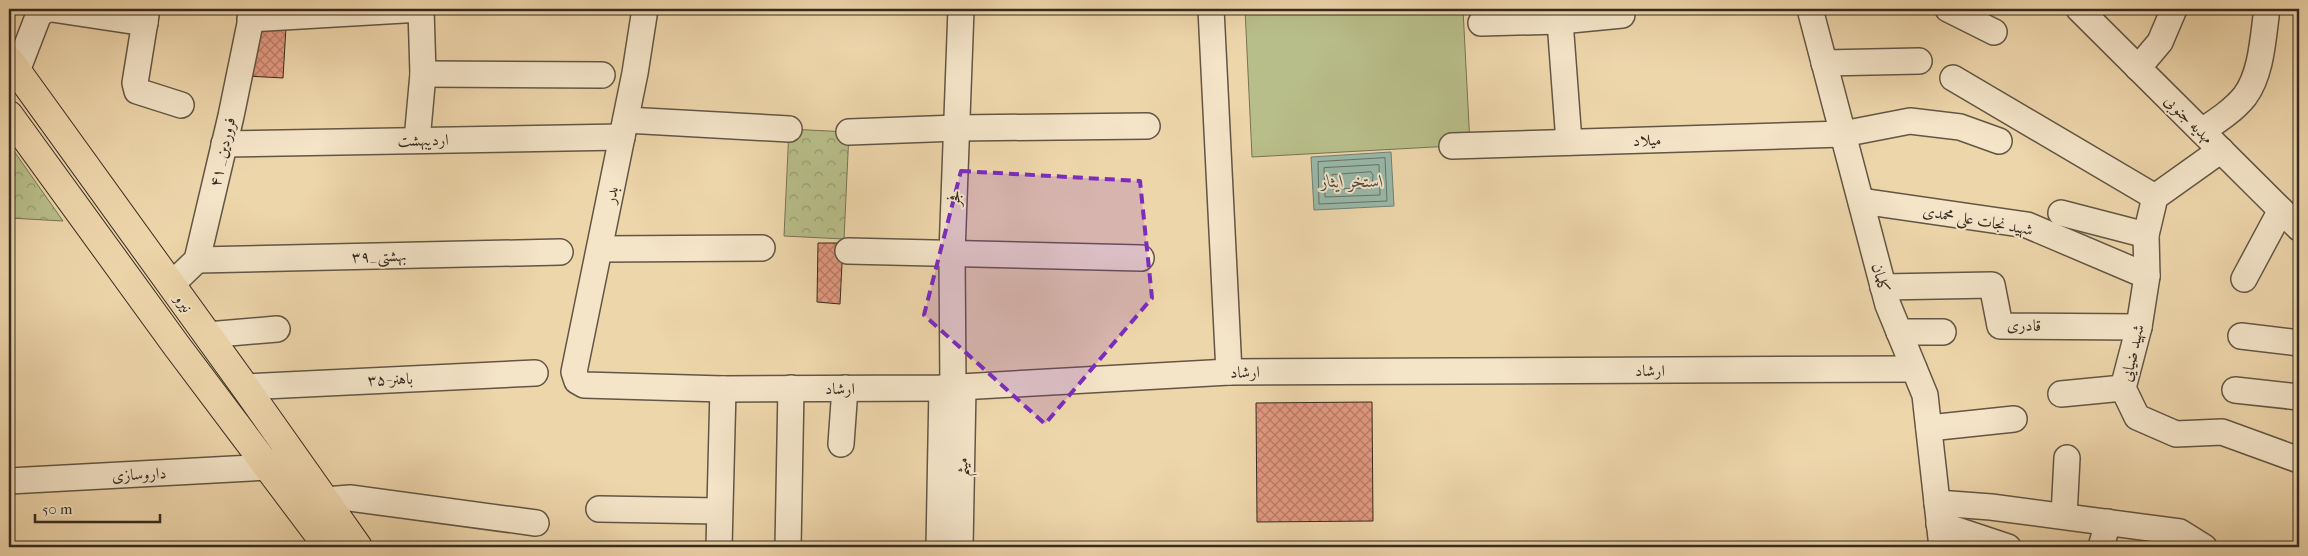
<svg xmlns="http://www.w3.org/2000/svg" width="2308" height="556" font-family="'IM FELL French Canon',Amiri,serif">
<defs>
<pattern id="park-crowns" width="20" height="18" patternUnits="userSpaceOnUse" patternTransform="scale(1.25)"><rect width="20" height="18" fill="#b8be89"/><path d="M2 6a3 3 0 1 1 6 0M12 15a3 3 0 1 1 6 0" fill="none" stroke="#969b70"/></pattern>
<pattern id="building-cross-hatch" width="8" height="8" patternUnits="userSpaceOnUse" patternTransform="scale(1.25)"><rect width="8" height="8" fill="#e29880"/><path d="M0 0l8 8M0 8l8-8" fill="none" stroke="#b87c68"/></pattern>
</defs>
<rect width="100%" height="100%" fill="#eed6ab"/>
<filter id="stains"><feTurbulence type="fractalNoise" baseFrequency=".004" numOctaves="4"/><feColorMatrix values="0 0 0 0 .2 0 0 0 0 .09 0 0 0 0 .02 0 0 0 .5 -.17"/></filter>
<radialGradient id="worn" r=".72"><stop offset=".6" stop-color="#630" stop-opacity="0"/><stop offset="1" stop-color="#630" stop-opacity=".3"/></radialGradient>
<g fill="url(#park-crowns)" stroke="#767455">
<path d="M 789,129 L 849,132 L 844,239 L 784,236 Z"/>
<path d="M 9,144 L 63,221 L 9,218 Z"/>
</g>
<path fill="#b8be89" stroke="#767455" d="M 1245,9 L 1463,9 L 1470,145 L 1252,157 Z"/>
<path fill="#99b9aa" stroke="#718073" d="M 1391,152 L 1394,206 L 1314,210 L 1311,157 Z"/>
<g fill="none" stroke-linecap="round" stroke-linejoin="round">
<g stroke="#677266" stroke-width="1">
<path d="M 1385,158 L 1387,201 L 1319,204 L 1318,162 Z"/>
<path d="M 1379,165 L 1380,195 L 1325,197 L 1324,168 Z"/>
<path d="M 1371,172 L 1373,175 L 1372,188 L 1332,189 L 1332,175 Z"/>
</g>
</g>
<g fill="url(#building-cross-hatch)" stroke="#352b21">
<path d="M 254,25 L 286,27 L 283,78 L 247,76 Z"/>
<path d="M 818,243 L 843,243 L 840,304 L 817,302 Z"/>
<path d="M 1372,402 L 1373,521 L 1257,522 L 1256,403 Z"/>
</g>
<g fill="none" stroke-linecap="round" stroke-linejoin="round">
<g stroke="#635644" stroke-width="28">
<g id="minor">
<path d="M 52,9 L 145,23"/>
<path d="M 147,9 L 135,83 L 137,91 L 181,105"/>
<path d="M 645,9 L 635,73 L 574,372 L 577,381 L 584,385 L 723,389 L 942,388 L 1229,372 L 1914,369"/>
<path d="M 1211,9 L 1229,372"/>
<path d="M 1810,9 L 1888,305 L 1925,395 L 1942,547"/>
<path d="M 1948,9 L 1994,32"/>
<path d="M 2079,9 L 2299,228"/>
<path d="M 250,19 L 421,9"/>
<path d="M 1560,21 L 1569,142"/>
<path d="M 1481,23 L 1560,21 L 1622,15"/>
<path d="M 1824,63 L 1919,61"/>
<path d="M 2138,68 L 2160,42 L 2174,9"/>
<path d="M 17,71 L 39,14 L 48,9"/>
<path d="M 423,74 L 602,75"/>
<path d="M 1953,78 L 2155,197"/>
<path d="M 626,120 L 789,129"/>
<path d="M 2202,131 C 2217,121 2234,110 2245,96 C 2262,73 2263,36 2267,9"/>
<path d="M 849,132 L 957,128 L 1147,126"/>
<path d="M 417,140 L 423,74 L 421,9"/>
<path d="M 224,144 L 622,137"/>
<path d="M 1452,146 L 1843,134 L 1910,121 L 1960,127 L 1999,141"/>
<path d="M 2221,150 L 2155,197 L 2146,235 L 2147,276 L 2139,327 L 2123,388 L 2137,417 L 2176,434 L 2222,432 L 2299,460"/>
<path d="M 1861,201 L 2027,225 L 2147,276"/>
<path d="M 2061,213 L 2146,235"/>
<path d="M 601,249 L 762,248"/>
<path d="M 848,251 L 1141,258"/>
<path d="M 197,260 L 560,252"/>
<path d="M 2244,279 L 2281,210"/>
<path d="M 171,285 L 197,260 L 231,116 L 253,9"/>
<path d="M 1883,287 L 1992,285 L 2000,326 L 2139,327"/>
<path d="M 1899,332 L 1943,332"/>
<path d="M 207,335 L 277,329"/>
<path d="M 2241,336 L 2299,343"/>
<path d="M 245,387 L 535,373"/>
<path d="M 953,388 L 952,253 L 961,9"/>
<path d="M 2235,390 L 2299,397"/>
<path d="M 2061,394 L 2123,388"/>
<path d="M 1929,428 L 2014,419"/>
<path d="M 841,444 L 845,388"/>
<path d="M 9,481 L 269,467 L 283,458"/>
<path d="M 325,500 L 350,498 L 536,523"/>
<path d="M 1937,503 L 1991,507 L 2180,532 L 2204,547"/>
<path d="M 599,509 L 719,511"/>
<path d="M 2064,516 L 2067,458"/>
<path d="M 1939,524 L 2008,547"/>
<path d="M 719,547 L 723,389"/>
<path d="M 788,547 L 791,388"/>
<path d="M 939,547 L 942,388"/>
<path d="M 960,547 L 963,387"/>
<path d="M 2101,547 L 2108,522"/>
</g>
</g>
<g stroke="#352b21" stroke-width="30">
<g id="major">
<path d="M 9,60 L 245,387 L 358,547"/>
<path d="M 9,115 L 176,345 L 328,547"/>
</g>
</g>
<use href="#minor" stroke="#f4e4c8" stroke-width="25"/>
<use href="#major" stroke="#eed6ab" stroke-width="28"/>
</g>
<path fill="#7b2cbf" fill-opacity="0.2" stroke="#7b2cbf" stroke-width="4" stroke-dasharray="10 6" stroke-linejoin="round" d="M 961,171 L 1140,181 L 1152,298 L 1045,424 L 924,315 Z"/>
<g text-anchor="middle" dominant-baseline="central" stroke-width="4" stroke-linejoin="round" paint-order="stroke">
<g font-size="16" fill="#352b21" stroke="#f4e4c8">
<text transform="translate(2189 119) rotate(45)">مهدیه جنوبی</text>
<text transform="translate(423 140) rotate(-1)">اردیبهشت</text>
<text transform="translate(1647 140) rotate(-2)">میلاد</text>
<text transform="translate(222 152) rotate(-77)">۴۱ _فروردین</text>
<text transform="translate(611 195) rotate(-79)">بدر</text>
<text transform="translate(954 198) rotate(-88)">فجر</text>
<text transform="translate(1978 220) rotate(10)">شهید نجات علی محمدی</text>
<text transform="translate(379 256) rotate(-1)">۳۹_بهشتی</text>
<text transform="translate(1881 278) rotate(75)">کلمان</text>
<text transform="translate(184 303) rotate(54)">نیرو</text>
<text transform="translate(2024 325) rotate(2)">قادری</text>
<text transform="translate(2132 353) rotate(-77)">شهید ضیایی</text>
<text x="1650" y="370">ارشاد</text>
<text transform="translate(1245 372) rotate(-1)">ارشاد</text>
<text transform="translate(390 379) rotate(-2)">۳۵-باهنر</text>
<text x="840" y="388">ارشاد</text>
<text transform="translate(962 467) rotate(-89)">میثم</text>
<text transform="translate(139 474) rotate(-3)">داروسازی</text>
</g>
<g font-size="18" font-style="italic" fill="#4e4e43" stroke="#f4e4c8">
<text x="1352" y="181">استخر ایثار</text>
</g>
</g>
<rect width="2308" height="556" fill="none" stroke="#eed6ab" stroke-width="30"/>
<rect x="10" y="10" width="2288" height="536" fill="none" stroke="#352b21" stroke-width="2.5"/>
<rect x="15" y="15" width="2278" height="526" fill="none" stroke="#352b21"/>
<path d="M35 514v8h125v-8" fill="none" stroke="#352b21" stroke-width="2.5"/>
<text x="42" y="514" font-size="15" fill="#352b21" stroke="#f4e4c8" stroke-width="4" paint-order="stroke">50 m</text>
<rect width="100%" height="100%" filter="url(#stains)"/>
<rect width="100%" height="100%" fill="url(#worn)"/>
</svg>
